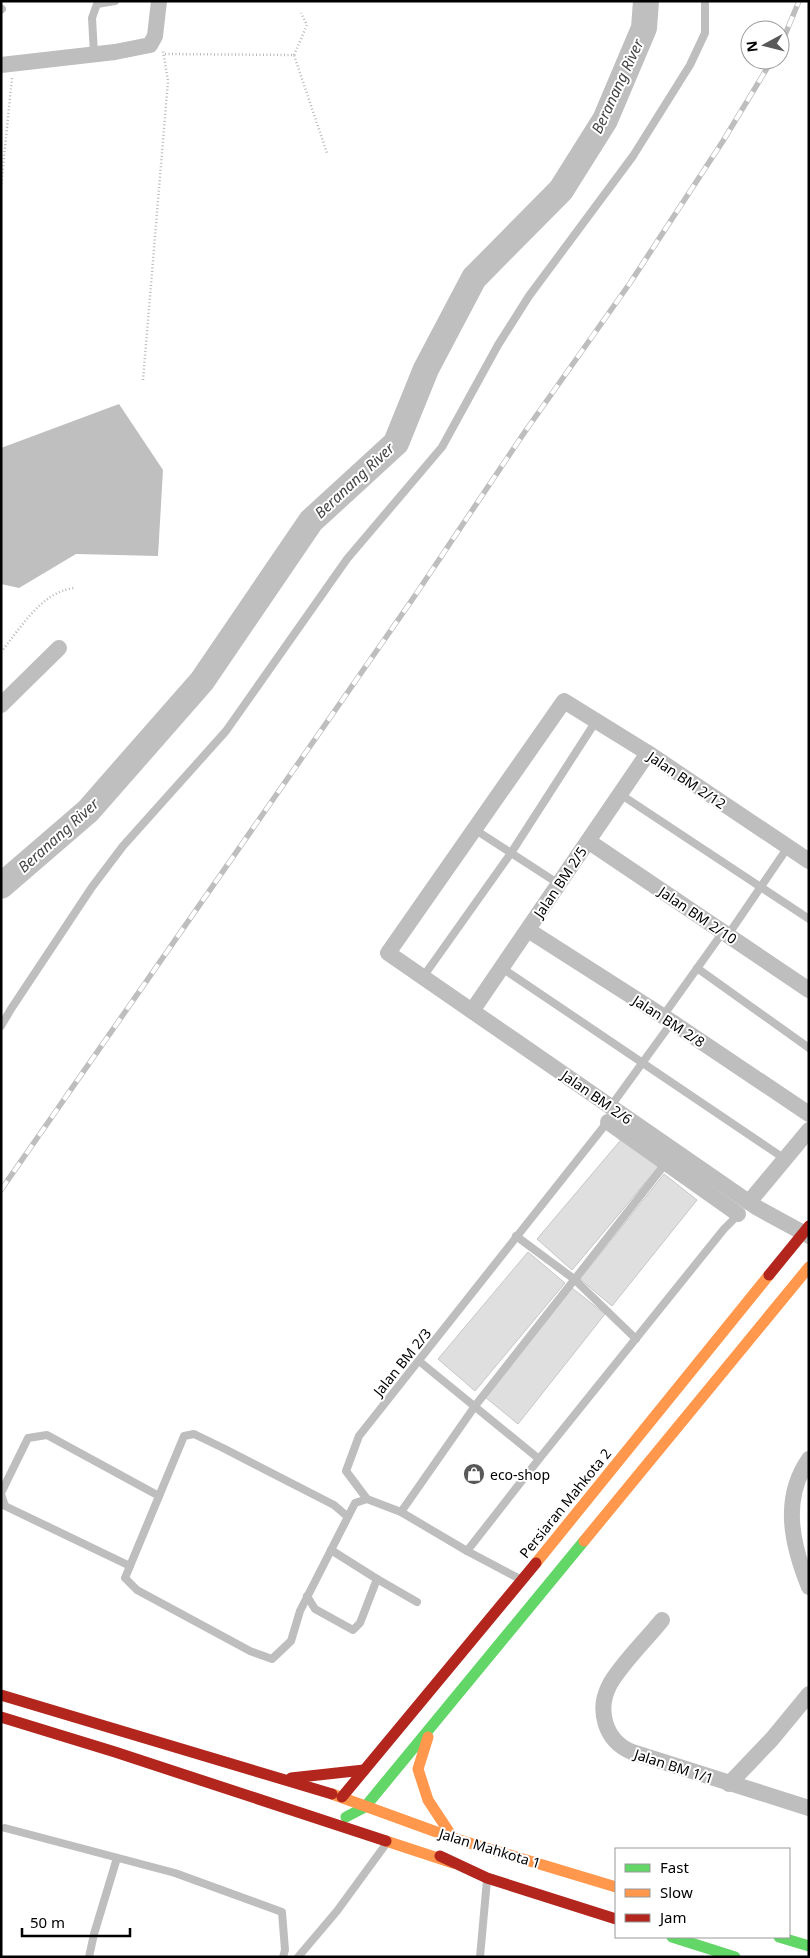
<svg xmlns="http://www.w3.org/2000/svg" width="810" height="1958" font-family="'Noto Sans',sans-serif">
<rect width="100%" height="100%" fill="#fff"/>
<path fill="#bfbfbf" d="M 119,404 L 163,470 L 158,556 L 76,554 L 19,588 L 1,584 L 1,448 Z"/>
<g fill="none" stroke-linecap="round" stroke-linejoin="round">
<path stroke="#bfbfbf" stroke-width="26" d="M 1,886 L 88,811 L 202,681 L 311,521 L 396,443 L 426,369 L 474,278 L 561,190 L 605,120 L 644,28 L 646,1"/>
</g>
<g fill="#dfdfdf" stroke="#c7c7c7">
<path d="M 625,1135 L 660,1165 L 572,1270 L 537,1239 Z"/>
<path d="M 664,1174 L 697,1200 L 612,1306 L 580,1279 Z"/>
<path d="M 528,1252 L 565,1283 L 475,1391 L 438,1359 Z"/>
<path d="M 572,1288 L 605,1314 L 518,1424 L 485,1397 Z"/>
</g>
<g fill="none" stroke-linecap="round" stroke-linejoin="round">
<g stroke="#b9b9b9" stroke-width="2.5" stroke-dasharray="1 2.5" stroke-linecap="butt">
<path d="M 165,54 L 294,55 L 327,153"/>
<path d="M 294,55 L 307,25 L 301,13"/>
<path d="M 1,187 L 12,78"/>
<path d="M 143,380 L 168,81 L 163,51"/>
<path d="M 1,652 C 21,628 41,592 74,588"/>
</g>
<g stroke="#bebebe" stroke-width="8">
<path d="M 1,10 L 2,9"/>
<path d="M 94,54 L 92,18 L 97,4 L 115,1"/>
<path d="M 620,794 L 809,919"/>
<path d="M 474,829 L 559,884"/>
<path d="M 728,935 L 788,847"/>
<path d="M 502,968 L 785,1159"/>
<path d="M 697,968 L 809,1048"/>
<path d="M 423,977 L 511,853 L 596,721"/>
<path d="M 663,1016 L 723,932"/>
<path d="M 1,1026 L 11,1009 L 92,887 L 123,846 L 226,731 L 347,559 L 442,447 L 498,345 L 529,296 L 633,156 L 690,65 L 705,33 L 705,1"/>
<path d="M 611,1106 L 672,1022"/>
<path d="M 516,1236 L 574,1279 L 636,1339"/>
<path d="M 419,1361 L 539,1459 L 724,1229 L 740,1213"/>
<path d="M 1,1493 L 28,1438 L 47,1435 L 159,1496"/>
<path d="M 1,1494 L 5,1506 L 130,1566"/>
<path d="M 401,1512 L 475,1406 L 666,1163"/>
<path d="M 348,1517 L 334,1505 L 223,1448 L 194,1434 L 184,1436 L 125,1578 L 137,1590 L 250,1651 L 272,1659 L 291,1641 L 300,1611 L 355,1503 L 367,1499"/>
<path d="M 467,1551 L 539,1459"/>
<path d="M 377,1579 L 417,1602"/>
<path d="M 520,1579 L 467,1551 L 401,1512 L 367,1499 L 346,1471 L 359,1436 L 609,1120"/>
<path d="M 307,1596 L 315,1609 L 353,1630 L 360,1623 L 377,1579 L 331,1550"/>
<path d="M 5,1828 L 175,1873 L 282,1912 L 285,1950 L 283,1957"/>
<path d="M 89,1957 L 94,1934 L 117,1858"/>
<path d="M 298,1957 L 337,1911 L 386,1844"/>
<path d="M 480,1957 L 487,1880"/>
</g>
<g stroke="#bebebe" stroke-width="16">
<path d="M 1,65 L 115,52 L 150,45 L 155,36 L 159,1"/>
<path d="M 1,705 L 59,648"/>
<path d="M 588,841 L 809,990"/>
<path d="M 809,861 L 648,753 L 564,701 L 388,953 L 756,1207 L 809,1236"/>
<path d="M 528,930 L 672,1022 L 809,1114"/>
<path d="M 472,1011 L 648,753"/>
<path d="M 608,1122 L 738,1214"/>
<path d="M 749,1202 L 809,1130"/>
<path d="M 809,1459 C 781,1499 792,1545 809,1587"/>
<path d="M 662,1620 C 646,1640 622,1663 610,1684 C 596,1710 605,1741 632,1752 L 809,1808"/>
<path d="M 729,1784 L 772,1739 L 809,1694"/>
</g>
<g stroke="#63d668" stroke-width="11">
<path d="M 346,1817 L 365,1807 L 584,1541"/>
<path d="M 672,1937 L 735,1957"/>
<path d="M 779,1937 L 809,1946"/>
</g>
<g stroke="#ff974d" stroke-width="11">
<path d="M 584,1541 L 809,1267"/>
<path d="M 536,1563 L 769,1275"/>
<path d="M 428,1737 L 418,1769 L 428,1800 L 453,1838"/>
<path d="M 332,1794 L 453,1838 L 616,1887"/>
<path d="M 386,1841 L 453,1863"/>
</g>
<g stroke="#b3261e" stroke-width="11">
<path d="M 769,1275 L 809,1226"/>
<path d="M 1,1695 L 332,1794"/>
<path d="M 1,1717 L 115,1752 L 386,1841"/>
<path d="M 291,1778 L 364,1770"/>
<path d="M 342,1797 L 536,1563"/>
<path d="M 440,1856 L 487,1878 L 616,1919"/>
</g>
<g stroke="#bebebe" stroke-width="5.5">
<g id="rail">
<path d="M 780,47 L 799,1"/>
<path d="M 1,1190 L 414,597 L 524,433 L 630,283 L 723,141 L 772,60"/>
</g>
</g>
<use href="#rail" stroke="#fff" stroke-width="4" stroke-dasharray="11" stroke-linecap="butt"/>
</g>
<defs>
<g id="shop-disc" transform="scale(1.125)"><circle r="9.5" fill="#595959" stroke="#fff"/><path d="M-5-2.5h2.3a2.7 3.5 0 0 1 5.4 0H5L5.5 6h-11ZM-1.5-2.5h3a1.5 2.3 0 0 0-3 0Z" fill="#fff"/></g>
</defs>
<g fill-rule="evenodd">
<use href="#shop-disc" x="474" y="1474"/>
</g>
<g text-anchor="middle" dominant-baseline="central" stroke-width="4" stroke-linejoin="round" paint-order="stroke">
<g font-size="14" fill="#000" stroke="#fff">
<text transform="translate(687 780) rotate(34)">Jalan BM 2/12</text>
<text transform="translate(560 882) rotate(-56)">Jalan BM 2/5</text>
<text transform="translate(698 915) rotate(34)">Jalan BM 2/10</text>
<text transform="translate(669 1021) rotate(33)">Jalan BM 2/8</text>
<text transform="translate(597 1097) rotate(35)">Jalan BM 2/6</text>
<text transform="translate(402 1362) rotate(-51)">Jalan BM 2/3</text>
<text transform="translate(565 1503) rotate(-51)">Persiaran Mahkota 2</text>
<text transform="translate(674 1766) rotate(18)">Jalan BM 1/1</text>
<text transform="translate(490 1848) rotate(17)">Jalan Mahkota 1</text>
</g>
<g font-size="14" fill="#000" stroke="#fff" text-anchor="start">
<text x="490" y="1474">eco-shop</text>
</g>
<g font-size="15" font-style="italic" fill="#444" stroke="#fff">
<text transform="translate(617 86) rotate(-65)">Beranang River</text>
<text transform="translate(354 480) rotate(-43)">Beranang River</text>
<text transform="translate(58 835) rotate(-42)">Beranang River</text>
</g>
</g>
<rect width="810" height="1958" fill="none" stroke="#000000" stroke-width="5"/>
<rect x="615" y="1848" width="175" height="90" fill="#ffffff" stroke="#999999"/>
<rect x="625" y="1864" width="25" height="8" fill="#63d668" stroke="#999999"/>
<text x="660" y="1873" font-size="15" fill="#000000">Fast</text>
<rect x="625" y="1889" width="25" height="8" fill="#ff974d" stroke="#999999"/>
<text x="660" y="1898" font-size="15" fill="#000000">Slow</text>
<rect x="625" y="1914" width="25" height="8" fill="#b3261e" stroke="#999999"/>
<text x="660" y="1923" font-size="15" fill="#000000">Jam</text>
<g transform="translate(765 45) rotate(263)"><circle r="24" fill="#ffffff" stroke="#999999"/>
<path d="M0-4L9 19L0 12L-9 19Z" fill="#595959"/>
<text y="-8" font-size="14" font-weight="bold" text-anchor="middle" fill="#000000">N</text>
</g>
<path d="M22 1928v8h108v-8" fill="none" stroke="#000000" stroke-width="2.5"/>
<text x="30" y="1928" font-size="15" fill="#000000" stroke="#ffffff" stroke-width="4" paint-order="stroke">50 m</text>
</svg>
